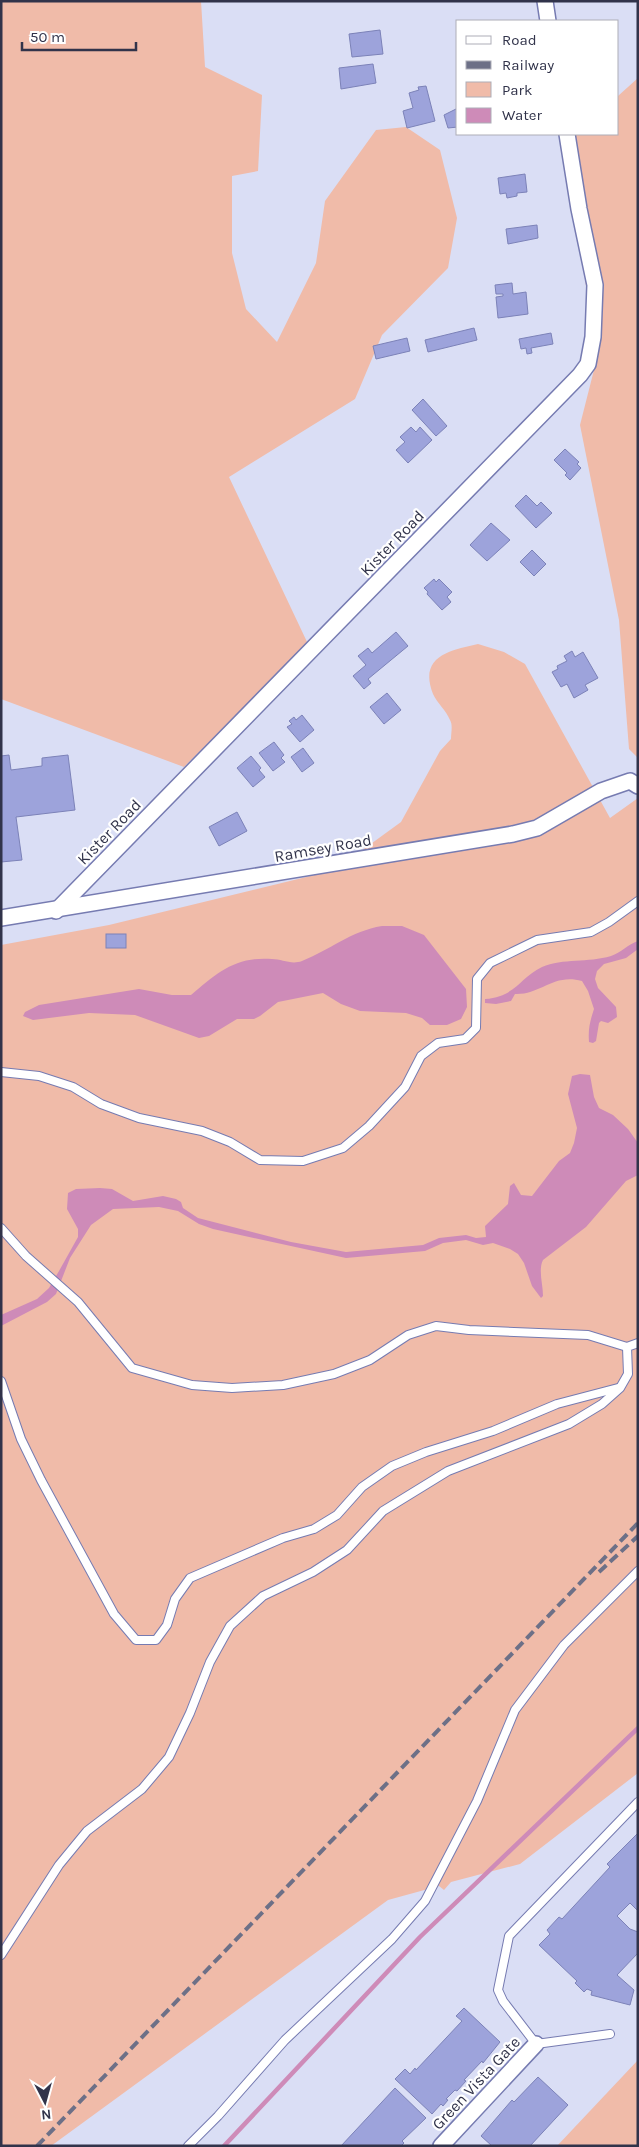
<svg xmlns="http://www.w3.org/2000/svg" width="639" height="2147" font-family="Karla,sans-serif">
<rect width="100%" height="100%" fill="#dadef5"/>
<g fill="#f0bba9">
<path d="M 1,1 L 201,1 L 205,67 L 262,95 L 258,171 L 232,176 L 232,253 L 246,309 L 277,342 L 316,263 L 325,201 L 376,130 L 406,127 L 440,150 L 457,218 L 448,268 L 382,335 L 355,399 L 229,477 L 308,644 L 184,767 L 1,699 Z"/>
<path d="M 638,78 L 638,758 L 629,749 L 619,620 L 580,425 L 596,362 L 566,134 L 618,134 L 618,96 Z"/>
<path d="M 478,644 L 504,652 L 525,664 L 610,818 L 638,798 L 638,1773 L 520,1864 L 451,1882 L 444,1890 L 439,1886 L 388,1900 L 51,2146 L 1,2146 L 1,945 L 109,925 L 335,870 L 401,822 L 440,751 L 451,739 C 451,733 453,725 450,720 C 446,710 437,703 433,694 C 418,656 451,650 478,644 Z"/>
<path d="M 638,2060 L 638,2146 L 557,2146 Z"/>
</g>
<g fill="#ce8bb8">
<path d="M 382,926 L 402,926 L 424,935 L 466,989 L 467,1007 L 461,1019 L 447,1025 L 430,1025 L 422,1018 L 406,1013 L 360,1011 L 341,1004 L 323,993 L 278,1002 L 260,1016 L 254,1019 L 237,1019 L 209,1036 L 199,1038 L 135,1015 L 89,1013 L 33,1020 L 23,1016 L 25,1012 L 39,1005 L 139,989 L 172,995 L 191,995 C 216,974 235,956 272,959 C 282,959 291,965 302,961 C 330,950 351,931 382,926 Z"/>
<path d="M 638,941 L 638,949 L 626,958 L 604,964 L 597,971 L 595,979 L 598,988 L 616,1007 L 617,1017 L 608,1023 L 601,1021 L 599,1023 L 596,1041 L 593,1043 L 589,1042 C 588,1029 590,1021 594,1009 L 588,991 L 582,981 C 553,973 541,995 515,994 L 511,1001 L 496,1004 L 485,1003 L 485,999 C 517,996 519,978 542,967 C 563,958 588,963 611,956 C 621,953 628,944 638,941 Z"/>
<path d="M 580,1074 L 590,1075 L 594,1097 L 599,1108 L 613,1115 L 628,1129 L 638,1143 L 638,1175 L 626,1181 L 586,1227 L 543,1260 C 538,1270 543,1284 543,1296 L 541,1298 L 532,1286 L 524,1263 L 518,1254 L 510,1249 L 493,1243 L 483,1245 L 466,1240 L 443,1243 L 425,1251 L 346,1258 L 213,1229 L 199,1224 L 178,1211 L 159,1207 L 113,1209 L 91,1225 L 70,1258 L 56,1294 L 47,1302 L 1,1326 L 1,1315 L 37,1299 L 49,1288 L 59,1271 L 78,1237 L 78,1229 L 67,1209 L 68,1193 L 76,1189 L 100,1188 L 112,1189 L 133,1201 L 163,1196 L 176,1199 L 181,1202 L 183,1208 L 198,1218 L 291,1242 L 346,1252 L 423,1245 L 439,1238 L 466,1235 L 476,1238 L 486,1237 L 485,1226 L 508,1204 L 510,1186 L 514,1183 L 521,1195 L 532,1196 L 559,1161 L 570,1153 L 574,1143 L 577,1128 L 568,1094 L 572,1076 Z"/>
</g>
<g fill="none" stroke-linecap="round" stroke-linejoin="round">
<path stroke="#ce8bb8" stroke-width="4.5" d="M 224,2146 L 420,1937 L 638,1728"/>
</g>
<g fill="#9da3db" stroke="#7c82b8">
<path d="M 380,30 L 383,54 L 352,57 L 349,34 Z"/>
<path d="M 373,64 L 376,83 L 341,89 L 339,68 Z"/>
<path d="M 426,86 L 435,121 L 407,128 L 403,111 L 413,108 L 409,93 L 419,90 L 418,87 Z"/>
<path d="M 458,108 L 458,127 L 448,128 L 444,115 Z"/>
<path d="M 525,174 L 527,192 L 517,193 L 517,196 L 507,198 L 506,193 L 500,194 L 498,178 Z"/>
<path d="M 537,225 L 538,238 L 508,244 L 506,229 Z"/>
<path d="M 512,283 L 513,294 L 526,292 L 528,314 L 498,318 L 496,297 L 503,296 L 503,294 L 496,294 L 495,285 Z"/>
<path d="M 474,328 L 477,340 L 428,352 L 425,340 Z"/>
<path d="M 551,333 L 553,344 L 531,348 L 532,353 L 527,354 L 526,348 L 521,349 L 519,339 Z"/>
<path d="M 407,338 L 410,351 L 376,359 L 373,346 Z"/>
<path d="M 423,399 L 447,426 L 436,436 L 412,410 Z"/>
<path d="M 411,427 L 416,432 L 420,427 L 432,440 L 408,463 L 396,450 L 405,442 L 400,437 Z"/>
<path d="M 565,449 L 579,462 L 577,464 L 581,468 L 570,480 L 565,475 L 567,473 L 554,460 Z"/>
<path d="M 526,495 L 537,506 L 541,502 L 552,513 L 536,528 L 515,506 Z"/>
<path d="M 491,523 L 510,540 L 487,561 L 470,545 Z"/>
<path d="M 532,550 L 546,564 L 534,576 L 520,562 Z"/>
<path d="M 434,579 L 436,582 L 439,579 L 452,592 L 447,597 L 451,602 L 442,610 L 427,594 L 428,592 L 424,588 Z"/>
<path d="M 396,632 L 408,646 L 368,679 L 371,683 L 364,689 L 353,676 L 366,665 L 358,656 L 368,648 L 372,653 Z"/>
<path d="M 572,651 L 575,657 L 583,652 L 598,678 L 585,685 L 588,690 L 574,698 L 567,684 L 561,687 L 552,672 L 558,669 L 557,666 L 567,661 L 564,656 Z"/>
<path d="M 387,693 L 401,710 L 384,724 L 370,707 Z"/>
<path d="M 302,715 L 314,730 L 300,742 L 287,727 L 292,724 L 289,721 L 294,717 L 296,720 Z"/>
<path d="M 274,742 L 284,755 L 281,758 L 285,762 L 273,771 L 259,753 Z"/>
<path d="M 303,748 L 314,763 L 302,772 L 291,757 Z"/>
<path d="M 9,755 L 11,770 L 42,766 L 42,758 L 68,755 L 75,810 L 16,817 L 22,860 L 1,862 L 1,756 Z"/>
<path d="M 251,756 L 261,768 L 259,770 L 265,777 L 253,787 L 237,768 Z"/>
<path d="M 237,812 L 247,831 L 219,846 L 209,827 Z"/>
<rect x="106" y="934" width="20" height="14"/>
<path d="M 638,1833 L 638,1911 L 630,1903 L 617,1916 L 630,1929 L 638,1932 L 638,1953 L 617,1975 L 634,1990 L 630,2005 L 591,1995 L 592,1991 L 587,1989 L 584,1992 L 575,1983 L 577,1981 L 539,1945 L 550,1934 L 547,1930 L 559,1917 L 562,1919 L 610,1867 L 607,1864 Z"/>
<path d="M 464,2008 L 500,2042 L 483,2063 L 482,2061 L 464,2080 L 466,2081 L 457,2091 L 455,2090 L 446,2099 L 448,2100 L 443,2106 L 441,2104 L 432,2114 L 395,2079 L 405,2069 L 410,2074 L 415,2068 L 416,2070 L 462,2021 L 456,2016 Z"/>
<path d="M 538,2077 L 568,2105 L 530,2146 L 492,2146 L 481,2136 L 512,2100 L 514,2102 Z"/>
<path d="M 395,2088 L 426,2118 L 402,2141 L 404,2143 L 401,2146 L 341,2146 Z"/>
</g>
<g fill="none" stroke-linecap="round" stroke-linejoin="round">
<g stroke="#767bb1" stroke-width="10">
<g id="lane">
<path d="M 1,1072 L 39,1076 L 73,1087 L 101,1104 L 139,1118 L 202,1131 L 230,1142 L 260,1160 L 303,1161 L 343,1148 L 369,1126 L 405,1087 L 421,1056 L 438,1043 L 465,1039 L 476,1028 L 477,979 L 490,963 L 537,940 L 591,932 L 609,922 L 638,901"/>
<path d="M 1,1228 L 26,1256 L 78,1302 L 132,1368 L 192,1385 L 232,1388 L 283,1385 L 334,1374 L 370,1360 L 408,1335 L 436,1326 L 469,1330 L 588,1335 L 627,1347"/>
<path d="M 1,1381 L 21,1439 L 41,1480 L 114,1614 L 136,1640 L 156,1640 L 167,1625 L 175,1599 L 190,1578 L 283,1538 L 314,1529 L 337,1515 L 362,1487 L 392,1466 L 426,1452 L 493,1431 L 557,1404 L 618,1388"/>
<path d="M 1,1955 L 59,1865 L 87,1831 L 142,1789 L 169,1757 L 190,1713 L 210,1662 L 230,1626 L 263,1596 L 313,1572 L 347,1550 L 383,1511 L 448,1471 L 569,1424 L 602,1404 L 620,1388 L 628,1374 L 627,1347 L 638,1343"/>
<path d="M 610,2034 L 536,2044 L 503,2001 L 498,1990 L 509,1936 L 638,1802"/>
<path d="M 188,2146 L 218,2116 L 285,2040 L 392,1939 L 425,1901 L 477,1801 L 515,1710 L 564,1645 L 638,1571"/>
</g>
</g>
<g stroke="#767bb1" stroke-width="18">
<g id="street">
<path d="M 545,1 L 548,21"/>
<path d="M 56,911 L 580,375 L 588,364 L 593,337 L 595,285 L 579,209 L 567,134"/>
<path d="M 1,918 L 513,834 L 537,828 L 601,791 L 630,781 L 638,786"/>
<path d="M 441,2146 L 536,2044"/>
</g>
</g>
<use href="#lane" stroke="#fff" stroke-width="8"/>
<use href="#street" stroke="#fff" stroke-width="15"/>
<g stroke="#6d7087" stroke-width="4" stroke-dasharray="10 5" stroke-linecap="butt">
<path d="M 599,1572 L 638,1536"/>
<path d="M 37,2146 L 638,1523"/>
</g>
</g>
<g text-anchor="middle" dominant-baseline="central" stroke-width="4.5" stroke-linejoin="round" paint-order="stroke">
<g font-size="16" fill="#31334a" stroke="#fff">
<text transform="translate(392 543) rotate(-46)">Kister Road</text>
<text transform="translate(109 832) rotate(-46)">Kister Road</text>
<text transform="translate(323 848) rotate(-10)">Ramsey Road</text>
<text transform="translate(476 2083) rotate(-47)">Green Vista Gate</text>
</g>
</g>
<rect width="639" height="2147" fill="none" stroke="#31334a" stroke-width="5"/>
<rect x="456" y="20" width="162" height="115" fill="#ffffff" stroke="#adadb7"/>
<rect x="466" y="36" width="25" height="8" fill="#ffffff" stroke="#adadb7"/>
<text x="502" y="45" font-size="15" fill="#31334a">Road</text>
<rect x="466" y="61" width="25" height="8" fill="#6d7087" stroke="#adadb7"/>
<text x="502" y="70" font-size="15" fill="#31334a">Railway</text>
<rect x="466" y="82" width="25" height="15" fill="#f0bba9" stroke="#adadb7"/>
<text x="502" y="95" font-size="15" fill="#31334a">Park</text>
<rect x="466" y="108" width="25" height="15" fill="#ce8bb8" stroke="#adadb7"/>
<text x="502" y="120" font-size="15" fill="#31334a">Water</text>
<g transform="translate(45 2102) rotate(174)" stroke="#ffffff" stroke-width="4" paint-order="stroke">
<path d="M0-4L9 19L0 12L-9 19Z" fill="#31334a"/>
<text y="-8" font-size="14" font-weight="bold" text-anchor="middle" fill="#31334a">N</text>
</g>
<path d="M22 42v8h114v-8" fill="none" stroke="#31334a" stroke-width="2.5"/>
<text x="30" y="42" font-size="15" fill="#31334a" stroke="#ffffff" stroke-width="4" paint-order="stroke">50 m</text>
</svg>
